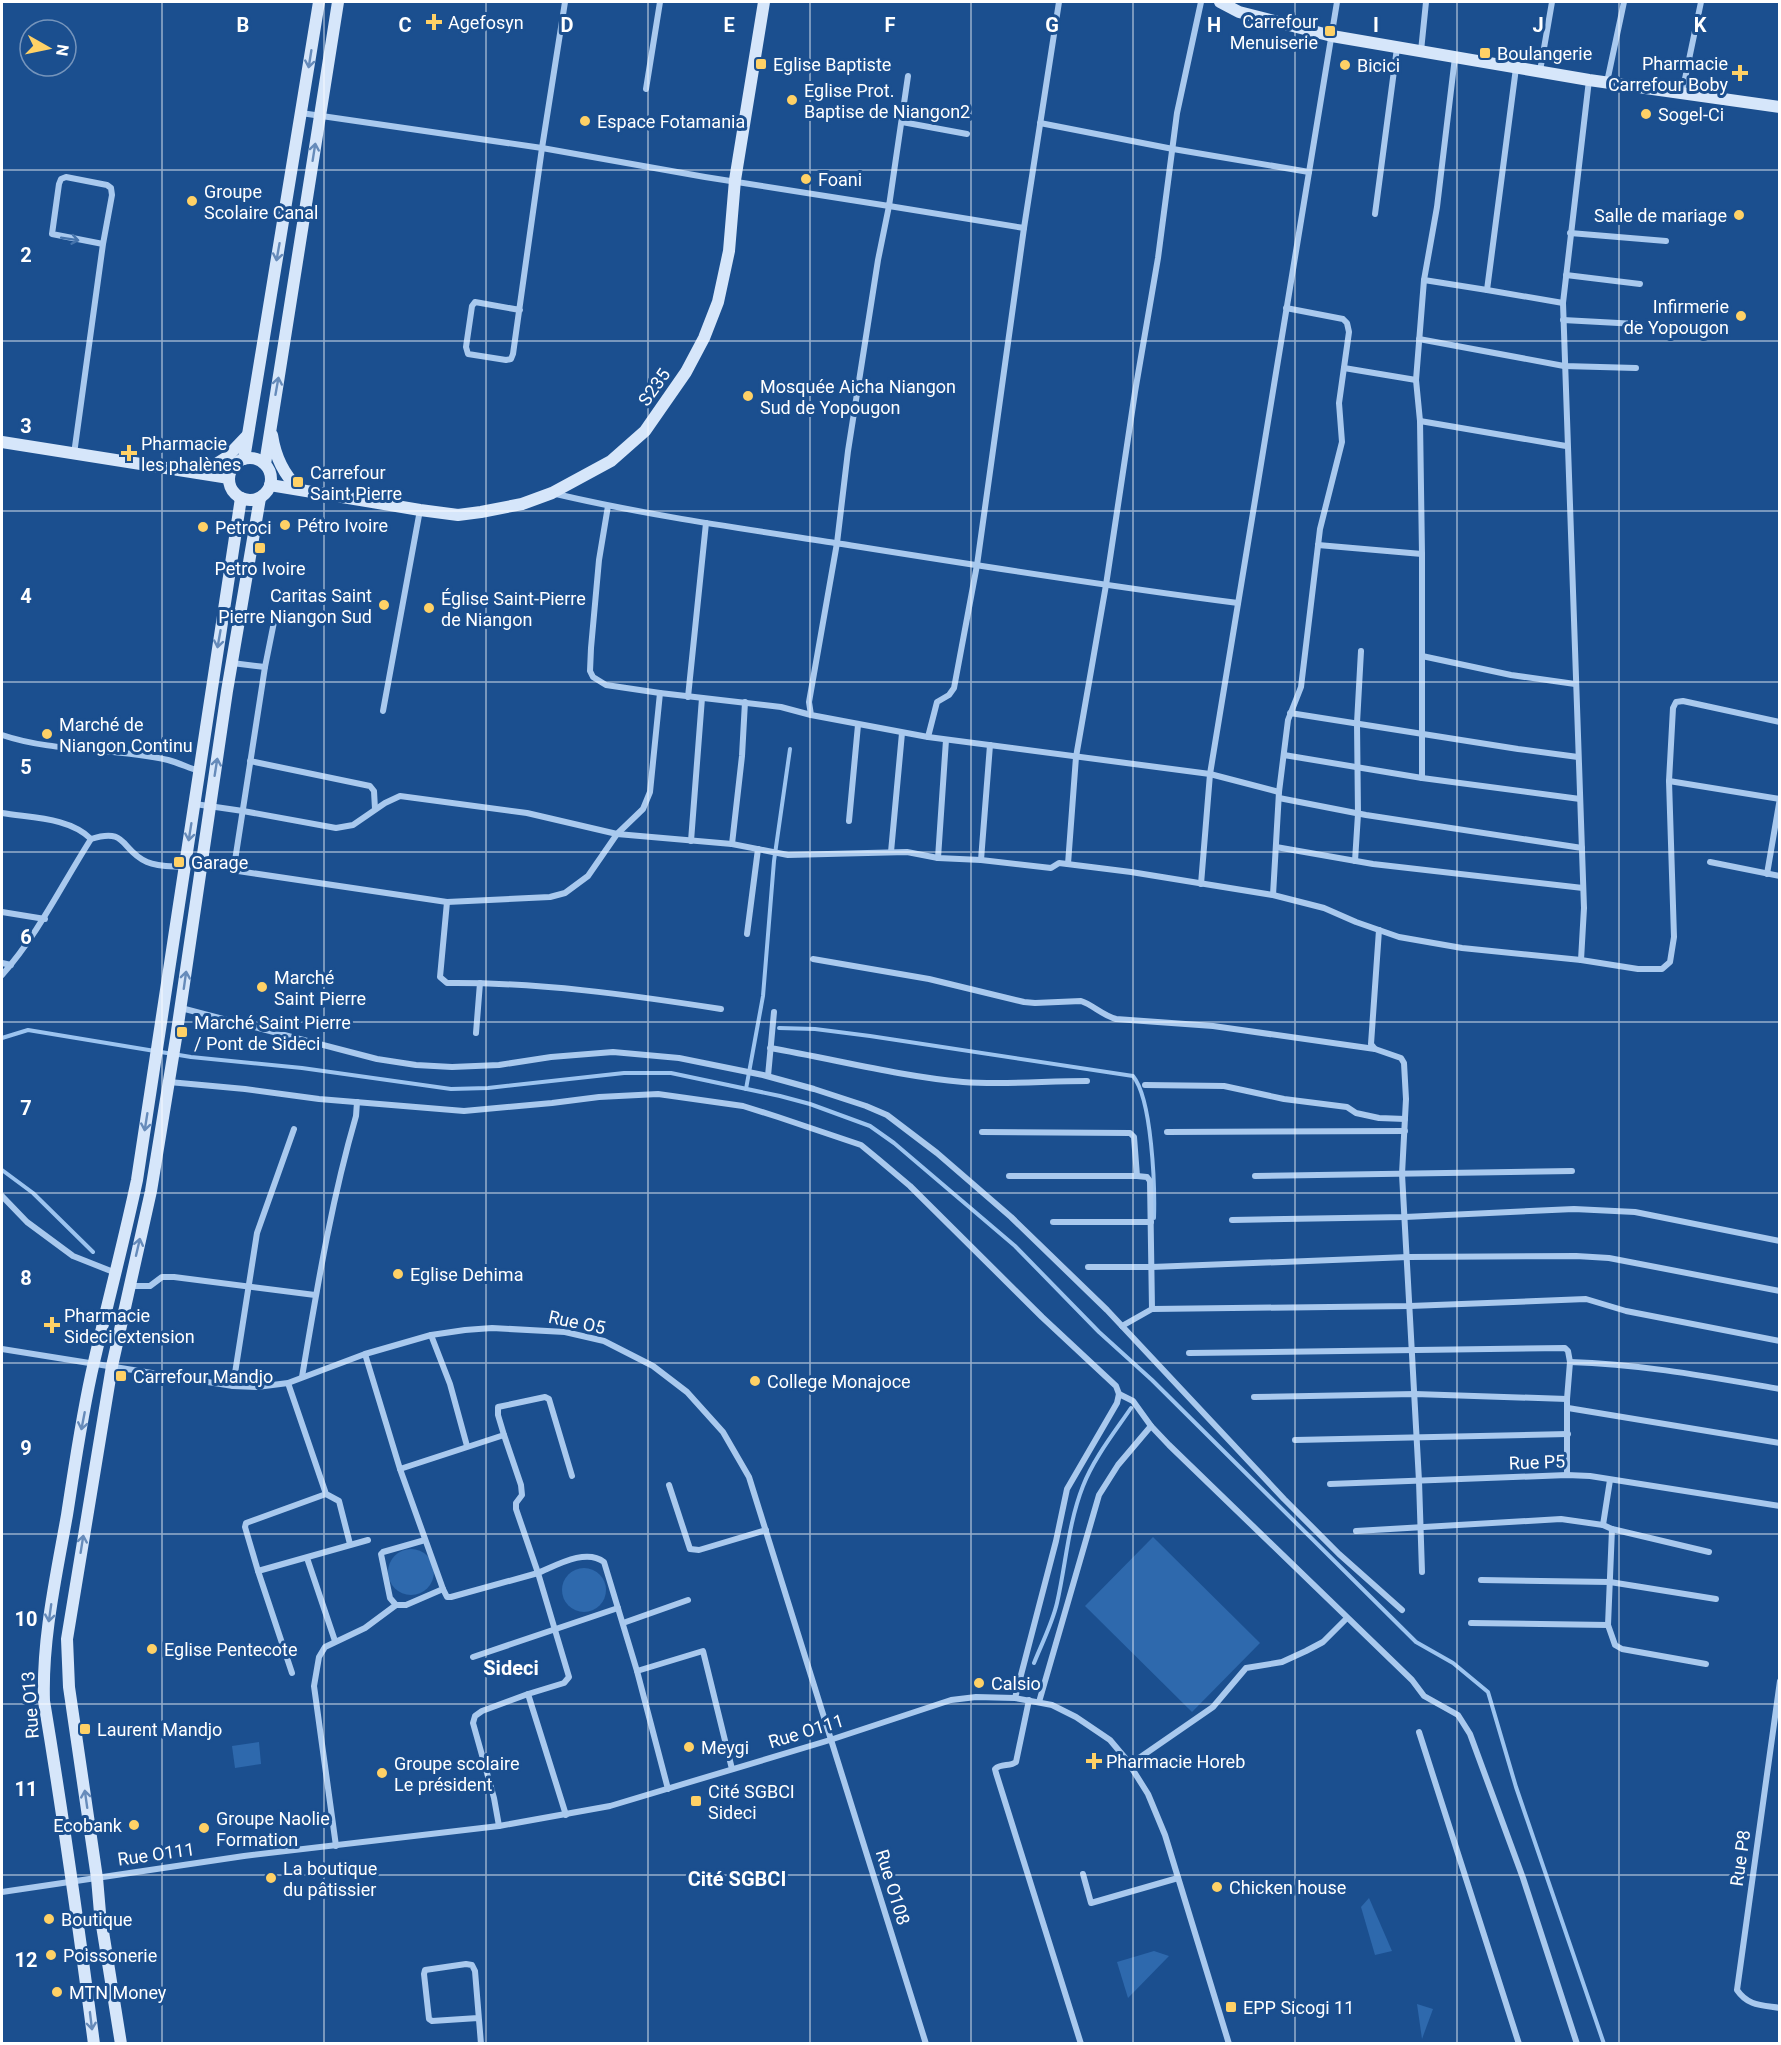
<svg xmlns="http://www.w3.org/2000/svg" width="1781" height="2045" font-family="Roboto,sans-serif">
<rect width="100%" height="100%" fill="#1b4f8f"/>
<g fill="#2e69ad">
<path d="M 1153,1537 L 1260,1643 L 1192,1712 L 1085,1606 Z"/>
<circle cx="411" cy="1572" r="23"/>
<circle cx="584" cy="1590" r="22"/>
<path d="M 259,1742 L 261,1764 L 235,1768 L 232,1746 Z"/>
<path d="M 1369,1898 L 1392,1951 L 1375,1955 L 1361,1907 Z"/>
<path d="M 1154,1951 L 1169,1956 L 1128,1998 L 1117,1962 Z"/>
<path d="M 1417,2004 L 1433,2009 L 1422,2039 Z"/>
</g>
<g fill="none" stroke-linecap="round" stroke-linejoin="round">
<g stroke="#9cc4f0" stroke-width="4">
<path d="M 779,1028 L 815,1029 L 870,1036 L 1133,1076 C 1152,1099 1155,1186 1154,1218"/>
<path d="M 2,1038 L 28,1030 L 191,1057 L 302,1068 L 451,1089 L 488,1088 L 624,1073 L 671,1073 L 780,1096 L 810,1104 L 870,1126 L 894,1143 L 1015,1246 L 1099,1332 L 1152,1380 L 1416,1642 L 1453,1663 L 1488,1692 L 1516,1787 L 1604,2044"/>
<path d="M 746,1089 L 763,996 L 774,861 L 790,749"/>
<path d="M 2,1170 L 33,1193 L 93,1252"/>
<path d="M 1034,1663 C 1042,1643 1052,1624 1057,1603 C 1066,1564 1068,1524 1083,1486 C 1094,1458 1114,1433 1131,1408"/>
</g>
<g stroke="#a9c9ee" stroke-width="6">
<path d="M 1421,51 L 1426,2"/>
<path d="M 1516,68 L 1487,290 L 1563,303"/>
<path d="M 1540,71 L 1552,2"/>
<path d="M 1607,82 L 1624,2"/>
<path d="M 646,89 L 660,2"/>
<path d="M 1682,93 L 1701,2"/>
<path d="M 301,113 L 542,148 L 705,177 L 889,206 L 908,76"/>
<path d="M 902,122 L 967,134"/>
<path d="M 1040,123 L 1173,149 L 1309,172"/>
<path d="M 1375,214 L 1397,48"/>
<path d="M 1024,228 L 889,206 L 878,260 L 848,451 L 837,543 L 809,702 L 811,715 L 928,737 L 1210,774 L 1279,792"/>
<path d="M 1570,233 L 1666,241"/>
<path d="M 1566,275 L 1640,284"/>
<path d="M 1424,280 L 1487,290"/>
<path d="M 520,310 L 475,302 L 472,306 L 466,347 L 468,354 L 506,360 L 511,359 L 513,354 L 542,148 L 565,2"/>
<path d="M 1563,320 L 1637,324"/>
<path d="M 1419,339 L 1564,366 L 1636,368"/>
<path d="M 1344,368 L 1416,380"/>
<path d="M 1420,421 L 1566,446"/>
<path d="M 74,454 L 103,244 L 112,195 L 111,188 L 107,185 L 66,177 L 61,179 L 59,184 L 52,234 L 103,244"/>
<path d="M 556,494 C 650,516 746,529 842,544 C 974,565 1105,586 1238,603"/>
<path d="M 608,506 L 599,560 L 591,648 L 590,671 L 593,677 L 606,685 L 660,693 L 781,707 L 811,715"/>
<path d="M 1318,545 L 1422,554"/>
<path d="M 275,617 L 265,667 L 234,867 L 238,871 L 447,902 L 550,897 L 565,893 L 588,876 L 617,834 L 643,809 L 650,792 L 660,693"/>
<path d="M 1422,656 L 1511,675 L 1575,684"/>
<path d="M 232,663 L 265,667"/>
<path d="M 688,697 L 706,523"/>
<path d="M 383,711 L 420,510"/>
<path d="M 1290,713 L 1518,749 L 1578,757"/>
<path d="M 2,735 C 55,753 114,747 168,760 C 179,763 189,768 199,771"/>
<path d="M 928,737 L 937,702 L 949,695 L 954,688 L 977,565 L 1024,228 L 1059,2"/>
<path d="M 1284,755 L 1422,778 L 1580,799"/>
<path d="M 250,761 L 370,786 L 374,791 L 375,809"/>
<path d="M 1422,778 L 1422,554 L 1420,421 L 1416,380 L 1424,280 L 1437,207 L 1455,57"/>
<path d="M 1669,781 L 1780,799"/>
<path d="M 1279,798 L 1366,815 L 1582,848"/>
<path d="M 195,804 L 243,811 L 336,828 L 353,825 L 385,803 L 400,796 L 527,813 L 617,834 L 732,844 L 788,855 L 907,852 L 938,858 L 981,860 L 1051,868 L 1059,863 L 1131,872 L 1273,895 L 1324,908 L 1356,922 L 1399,937 L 1462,948 L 1581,960 L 1638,969 L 1662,969 L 1670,962 L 1674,937 L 1669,781 L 1673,708 L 1676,702 L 1683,701 L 1780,722"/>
<path d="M 2,813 C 30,818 69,817 91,839"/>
<path d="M 849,821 L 858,725"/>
<path d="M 691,841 L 702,698"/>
<path d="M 732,844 L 742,756 L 745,702"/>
<path d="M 1276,847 L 1373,864 L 1583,888"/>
<path d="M 891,852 L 902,733"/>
<path d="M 938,858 L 946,740"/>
<path d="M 981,860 L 990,745"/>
<path d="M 1355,861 L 1358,814 L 1357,723 L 1361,651"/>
<path d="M 1710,862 L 1780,876"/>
<path d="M 1068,864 L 1076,757 L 1106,585 L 1135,392 L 1158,258 L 1177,113 L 1201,2"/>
<path d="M 1767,874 L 1780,798"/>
<path d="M 1201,884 L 1210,774 L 1337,2"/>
<path d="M 1273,895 L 1279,792 L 1288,720 L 1301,687 L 1320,529 L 1342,442 L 1339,403 L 1349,332 L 1347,323 L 1343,319 L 1286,308"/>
<path d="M 447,902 L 440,977 L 447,983 C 538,982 631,995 721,1009"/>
<path d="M 2,912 L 45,919"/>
<path d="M 1379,930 L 1371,1044 L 1375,1049 L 1401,1058 L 1404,1063 L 1406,1099 L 1402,1174 L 1419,1481 L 1422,1572"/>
<path d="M 747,934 L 758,849"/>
<path d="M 813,959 L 929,979 L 1024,1002 L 1035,1003 L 1081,1001 C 1093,1005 1102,1015 1116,1019 L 1213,1026 L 1375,1049"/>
<path d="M 1581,960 L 1584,908 L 1563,303 L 1589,80"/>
<path d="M 2,963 L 11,965"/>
<path d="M 2,975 C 39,933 61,886 91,839 C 128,827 120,850 147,862 C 158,867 172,866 184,867"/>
<path d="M 181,1008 L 377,1059 L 416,1065 L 452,1067 L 499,1065 L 551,1057 L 613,1052 L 679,1058 L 763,1075 L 814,1089 L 866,1106 L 887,1115 L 937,1153 L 1011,1217 L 1107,1310 L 1284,1499 L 1339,1554 L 1402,1610"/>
<path d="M 476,1033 L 480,983"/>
<path d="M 770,1048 C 834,1059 898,1076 963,1082 C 1005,1085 1045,1081 1087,1081"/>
<path d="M 768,1076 L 774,1012"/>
<path d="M 169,1082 L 245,1089 L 319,1099 L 464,1111 L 552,1103 L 599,1097 L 658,1094 L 743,1106 L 778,1117 L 861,1145 L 878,1159 L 910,1186 L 1042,1317 L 1116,1386 L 1119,1394 L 1117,1403 L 1067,1489 L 1056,1541 L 1015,1698"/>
<path d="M 1145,1085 L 1224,1086 L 1284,1099 L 1347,1107 L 1356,1113 L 1379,1118 L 1405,1119"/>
<path d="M 982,1132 L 1130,1133 L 1134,1137 L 1137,1176"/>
<path d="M 1167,1132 L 1405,1131"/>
<path d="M 1009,1176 L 1137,1176 L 1147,1177 L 1150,1181 L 1152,1309 L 1122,1326"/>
<path d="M 1255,1176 L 1572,1171"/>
<path d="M 2,1196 L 27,1222 L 73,1256 L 116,1273"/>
<path d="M 1232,1220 L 1405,1217 L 1574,1209 L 1635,1212 L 1780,1241"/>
<path d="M 1053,1222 L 1151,1222"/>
<path d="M 1088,1267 L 1152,1267 L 1408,1257 L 1576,1256 L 1609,1258 L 1780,1291"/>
<path d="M 129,1286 L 150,1286 L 162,1277 L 174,1277 L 315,1295"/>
<path d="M 1152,1309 L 1410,1306 L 1586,1299 L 1626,1311 L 1780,1341"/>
<path d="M 431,1335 L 450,1384 L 467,1446"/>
<path d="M 2,1349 L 233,1386 L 257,1387 L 288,1383 L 365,1354 L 431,1335 L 465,1330 L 492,1328 L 565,1332 L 604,1341 L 653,1366 L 687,1392 L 723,1432 L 749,1477 L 926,2044"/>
<path d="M 1189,1353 L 1565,1348 L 1568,1351 L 1570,1362 L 1567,1399 L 1567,1475"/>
<path d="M 1570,1362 C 1641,1364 1710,1377 1780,1389"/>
<path d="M 302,1377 C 317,1289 331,1202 356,1116 L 357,1102"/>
<path d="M 288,1383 L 326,1494 L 339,1501 L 350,1544"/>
<path d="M 233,1386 L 257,1233 L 294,1129"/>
<path d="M 1119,1394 L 1133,1401 L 1151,1426 L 1169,1445 L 1412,1680 L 1424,1696 L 1458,1715 L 1470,1734 L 1523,1878 L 1577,2044"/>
<path d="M 1254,1397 L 1415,1394 L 1567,1399"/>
<path d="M 1568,1408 L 1780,1443"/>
<path d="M 1295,1440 L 1568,1434"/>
<path d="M 400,1469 L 504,1435 L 498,1415 L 498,1407 L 545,1397 L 549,1399 L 572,1476"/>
<path d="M 1610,1480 L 1603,1525 L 1612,1529 L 1608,1625 L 1615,1645 L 1622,1649 L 1706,1664"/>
<path d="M 1330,1484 L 1567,1475 L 1590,1476 L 1780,1506"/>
<path d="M 669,1485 L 690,1549 L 699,1550 L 766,1530"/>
<path d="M 1612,1529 L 1709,1552"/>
<path d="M 1356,1531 L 1561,1519 L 1603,1525"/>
<path d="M 307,1558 L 335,1641"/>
<path d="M 258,1571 L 245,1527 L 246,1523 L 326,1494"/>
<path d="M 1481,1580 L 1610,1582 L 1716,1599"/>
<path d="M 443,1589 L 447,1597 L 451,1597 L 538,1573 L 516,1509 L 516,1503 L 522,1495 L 521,1485 L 504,1435"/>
<path d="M 396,1605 L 390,1598 L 381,1554 L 383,1552 L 425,1540"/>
<path d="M 623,1623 L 688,1600"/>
<path d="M 1471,1623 L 1608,1625"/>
<path d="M 473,1657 L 618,1608"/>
<path d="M 637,1671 L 703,1651 L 732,1769"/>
<path d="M 292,1673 L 258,1571 L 368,1540"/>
<path d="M 1780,1681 L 1737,1990 C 1748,2006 1761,2005 1780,2008"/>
<path d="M 1029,1700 L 1016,1762 C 1010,1767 1001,1763 995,1769 L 996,1773 L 1081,2044"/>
<path d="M 1039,1702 L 1099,1495 L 1118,1465 L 1151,1426"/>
<path d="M 1419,1732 L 1519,2044"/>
<path d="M 1129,1765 L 1213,1707 L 1246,1668 L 1282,1662 L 1306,1651 L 1323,1642 L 1347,1618"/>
<path d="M 566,1815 L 528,1694 L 564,1683 L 569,1677 L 538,1573 C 557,1565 586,1548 604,1562 L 637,1671 L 668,1789"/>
<path d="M 499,1826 L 494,1798 L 473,1723 L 475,1716 L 482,1711 L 528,1694"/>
<path d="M 336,1846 L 314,1686 L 319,1657 L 325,1647 L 365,1628 L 396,1605 L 406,1605 L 443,1589 L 400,1469 L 365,1354"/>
<path d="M 1083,1874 L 1091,1903 L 1178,1878"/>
<path d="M 2,1892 L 244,1856 L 499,1826 L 610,1806 L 830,1740 L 951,1700 L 976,1697 L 1015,1698 L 1052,1705 L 1076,1717 L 1110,1740 L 1126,1759 L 1148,1794 L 1165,1835 L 1229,2044"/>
<path d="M 478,2018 L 432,2021 L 429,2019 L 424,1974 L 425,1970 L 466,1964 L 472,1965 L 475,1971 L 481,2044"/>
</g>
<g stroke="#d6e6fa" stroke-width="12">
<path d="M 1220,2 L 1239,12 L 1332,36 L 1589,80 L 1780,107"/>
<path d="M 272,435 C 275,455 284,475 299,489"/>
<path d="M 2,442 L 229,478"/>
<circle cx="250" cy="479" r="21"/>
<path d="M 244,459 L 319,2"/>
<path d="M 265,464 L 338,2"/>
<path d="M 202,473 L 227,457 L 247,436"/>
<path d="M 270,485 L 420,510 L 458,515 L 481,512 L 522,504 L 552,493 L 611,461 L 645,431 L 686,372 L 704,338 L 718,302 L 729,251 L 735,180 L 764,2"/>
<path d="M 94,2044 C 79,1929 63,1815 44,1701 C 42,1639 56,1577 67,1515 C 75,1464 82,1413 94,1362 C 108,1301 124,1241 137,1180 L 241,498"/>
<path d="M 121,2044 L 100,1913 L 97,1878 L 69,1687 L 67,1639 L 112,1366 L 151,1191 L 176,1038 L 227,691 L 260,498"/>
</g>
</g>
<defs><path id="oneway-shaft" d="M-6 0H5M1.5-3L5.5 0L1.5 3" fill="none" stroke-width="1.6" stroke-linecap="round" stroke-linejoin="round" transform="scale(1.5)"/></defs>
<g stroke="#668bba">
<use href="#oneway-shaft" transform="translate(310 59) rotate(99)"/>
<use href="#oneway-shaft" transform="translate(314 152) rotate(-81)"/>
<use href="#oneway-shaft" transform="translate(278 252) rotate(100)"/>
<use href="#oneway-shaft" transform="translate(277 386) rotate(-80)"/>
<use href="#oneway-shaft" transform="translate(219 639) rotate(100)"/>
<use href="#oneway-shaft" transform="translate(216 767) rotate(-81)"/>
<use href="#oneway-shaft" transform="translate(190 832) rotate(99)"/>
<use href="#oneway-shaft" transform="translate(185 980) rotate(-82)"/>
<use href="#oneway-shaft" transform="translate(146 1122) rotate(99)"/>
<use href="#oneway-shaft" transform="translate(138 1247) rotate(-77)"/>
<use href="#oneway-shaft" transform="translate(83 1421) rotate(101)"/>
<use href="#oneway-shaft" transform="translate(82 1544) rotate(-81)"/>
<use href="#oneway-shaft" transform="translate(50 1613) rotate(98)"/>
<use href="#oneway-shaft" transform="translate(86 1799) rotate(-98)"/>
<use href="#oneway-shaft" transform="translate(91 2021) rotate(83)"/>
</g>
<use stroke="#4674ac" href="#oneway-shaft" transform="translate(70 239) rotate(9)"/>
<path fill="none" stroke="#fff" stroke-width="1.5" stroke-opacity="0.55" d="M 162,2 L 162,2044M 324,2 L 324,2044M 486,2 L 486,2044M 648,2 L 648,2044M 810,2 L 810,2044M 971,2 L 971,2044M 1133,2 L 1133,2044M 1295,2 L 1295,2044M 1457,2 L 1457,2044M 1619,2 L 1619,2044M 2,170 L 1780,170M 2,341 L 1780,341M 2,511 L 1780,511M 2,682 L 1780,682M 2,852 L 1780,852M 2,1022 L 1780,1022M 2,1193 L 1780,1193M 2,1363 L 1780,1363M 2,1534 L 1780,1534M 2,1704 L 1780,1704M 2,1875 L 1780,1875"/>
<g fill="#ffd166" stroke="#1b4f8f" stroke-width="2">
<path d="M431 13h6v6h6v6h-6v6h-6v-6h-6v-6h6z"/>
<rect x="1324" y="25" width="12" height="12" rx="3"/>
<rect x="1479" y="47" width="12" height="12" rx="3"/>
<rect x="755" y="58" width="12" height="12" rx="3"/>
<circle cx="1345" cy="65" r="6"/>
<path d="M1737 64h6v6h6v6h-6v6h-6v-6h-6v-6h6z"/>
<circle cx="792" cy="100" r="6"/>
<circle cx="1646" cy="114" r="6"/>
<circle cx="585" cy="121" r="6"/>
<circle cx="806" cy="179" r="6"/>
<circle cx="192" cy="201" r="6"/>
<circle cx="1739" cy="215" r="6"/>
<circle cx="1741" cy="316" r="6"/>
<circle cx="748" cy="396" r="6"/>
<path d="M126 444h6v6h6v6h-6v6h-6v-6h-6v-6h6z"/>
<rect x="292" y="476" width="12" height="12" rx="3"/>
<circle cx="285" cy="525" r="6"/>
<circle cx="203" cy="527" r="6"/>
<rect x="254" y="542" width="12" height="12" rx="3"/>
<circle cx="384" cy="605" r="6"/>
<circle cx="429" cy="608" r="6"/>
<circle cx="47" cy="734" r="6"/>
<rect x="173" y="856" width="12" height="12" rx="3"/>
<circle cx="262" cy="987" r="6"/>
<rect x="176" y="1026" width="12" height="12" rx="3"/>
<circle cx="398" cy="1274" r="6"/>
<path d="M49 1316h6v6h6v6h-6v6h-6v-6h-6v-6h6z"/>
<rect x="115" y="1370" width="12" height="12" rx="3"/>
<circle cx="755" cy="1381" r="6"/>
<circle cx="152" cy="1649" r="6"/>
<circle cx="979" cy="1683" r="6"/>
<rect x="79" y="1723" width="12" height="12" rx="3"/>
<circle cx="689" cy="1747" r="6"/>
<path d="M1091 1752h6v6h6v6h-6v6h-6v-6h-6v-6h6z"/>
<circle cx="382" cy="1773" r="6"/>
<rect x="690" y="1795" width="12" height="12" rx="3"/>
<circle cx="134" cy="1825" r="6"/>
<circle cx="204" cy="1828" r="6"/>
<circle cx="271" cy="1878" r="6"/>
<circle cx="1217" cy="1887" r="6"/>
<circle cx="49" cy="1919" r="6"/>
<circle cx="51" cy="1955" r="6"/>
<circle cx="57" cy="1992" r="6"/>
<rect x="1225" y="2001" width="12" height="12" rx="3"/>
</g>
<g text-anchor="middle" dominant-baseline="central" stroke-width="6" stroke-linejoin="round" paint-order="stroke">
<g font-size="18" fill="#fff" stroke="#1b4f8f" text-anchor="start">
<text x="1318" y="21" text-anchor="end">Carrefour<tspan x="1318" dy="21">Menuiserie</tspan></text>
<text x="448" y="22">Agefosyn</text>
<text x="1497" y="53">Boulangerie</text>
<text x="1728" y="63" text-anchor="end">Pharmacie<tspan x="1728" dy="21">Carrefour Boby</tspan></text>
<text x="773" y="64">Eglise Baptiste</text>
<text x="1357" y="65">Bicici</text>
<text x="804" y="90">Eglise Prot.<tspan x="804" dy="21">Baptise de Niangon2</tspan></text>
<text x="1658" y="114">Sogel-Ci</text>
<text x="597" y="121">Espace Fotamania</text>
<text x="818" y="179">Foani</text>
<text x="204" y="191">Groupe<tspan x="204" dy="21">Scolaire Canal</tspan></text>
<text x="1727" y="215" text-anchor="end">Salle de mariage</text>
<text x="1729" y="306" text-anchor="end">Infirmerie<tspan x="1729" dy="21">de Yopougon</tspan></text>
<text x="760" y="386">Mosquée Aicha Niangon<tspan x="760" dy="21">Sud de Yopougon</tspan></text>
<text x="141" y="443">Pharmacie<tspan x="141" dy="21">les phalènes</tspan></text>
<text x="310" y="472">Carrefour<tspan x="310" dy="21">Saint Pierre</tspan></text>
<text x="297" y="525">Pétro Ivoire</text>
<text x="215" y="527">Petroci</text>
<text x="260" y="568" text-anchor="middle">Petro Ivoire</text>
<text x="372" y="595" text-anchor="end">Caritas Saint<tspan x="372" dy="21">Pierre Niangon Sud</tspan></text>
<text x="441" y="598">Église Saint-Pierre<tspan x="441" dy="21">de Niangon</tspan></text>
<text x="59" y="724">Marché de<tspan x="59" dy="21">Niangon Continu</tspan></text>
<text x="191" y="862">Garage</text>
<text x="274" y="977">Marché<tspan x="274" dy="21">Saint Pierre</tspan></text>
<text x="194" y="1022">Marché Saint Pierre<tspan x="194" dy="21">/ Pont de Sideci</tspan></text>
<text x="410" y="1274">Eglise Dehima</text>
<text x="64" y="1315">Pharmacie<tspan x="64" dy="21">Sideci extension</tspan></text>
<text x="133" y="1376">Carrefour Mandjo</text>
<text x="767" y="1381">College Monajoce</text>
<text x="164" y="1649">Eglise Pentecote</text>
<text x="991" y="1683">Calsio</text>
<text x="97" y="1729">Laurent Mandjo</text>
<text x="701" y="1747">Meygi</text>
<text x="1106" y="1761">Pharmacie Horeb</text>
<text x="394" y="1763">Groupe scolaire<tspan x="394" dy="21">Le président</tspan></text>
<text x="708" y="1791">Cité SGBCI<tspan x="708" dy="21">Sideci</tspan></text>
<text x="216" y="1818">Groupe Naolie<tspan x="216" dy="21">Formation</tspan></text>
<text x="122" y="1825" text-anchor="end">Ecobank</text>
<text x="283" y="1868">La boutique<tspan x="283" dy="21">du pâtissier</tspan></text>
<text x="1229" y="1887">Chicken house</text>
<text x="61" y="1919">Boutique</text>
<text x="63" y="1955">Poissonerie</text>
<text x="69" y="1992">MTN Money</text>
<text x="1243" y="2007">EPP Sicogi 11</text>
</g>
<g font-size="18" fill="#fff" stroke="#1b4f8f">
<text transform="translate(654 387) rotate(-55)">S235</text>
<text transform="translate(577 1322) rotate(12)">Rue O5</text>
<text transform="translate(1537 1462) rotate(-2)">Rue P5</text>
<text transform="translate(30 1705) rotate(-94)">Rue O13</text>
<text transform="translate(806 1731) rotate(-17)">Rue O111</text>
<text transform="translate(156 1854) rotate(-8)">Rue O111</text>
<text transform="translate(1740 1858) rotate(-82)">Rue P8</text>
<text transform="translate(893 1887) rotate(73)">Rue O108</text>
</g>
<g font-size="20" font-weight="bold" fill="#fff" stroke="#1b4f8f">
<text x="511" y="1668">Sideci</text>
<text x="737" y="1879">Cité SGBCI</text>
</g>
</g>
<g font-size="20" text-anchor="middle" font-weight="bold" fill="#fff" stroke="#1b4f8f" stroke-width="6" stroke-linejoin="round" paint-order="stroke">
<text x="243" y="32">B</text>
<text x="405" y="32">C</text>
<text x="567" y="32">D</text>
<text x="729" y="32">E</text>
<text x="890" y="32">F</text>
<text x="1052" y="32">G</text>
<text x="1214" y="32">H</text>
<text x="1376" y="32">I</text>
<text x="1538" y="32">J</text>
<text x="1700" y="32">K</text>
<text x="26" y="262">2</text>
<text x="26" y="433">3</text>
<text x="26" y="603">4</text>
<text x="26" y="774">5</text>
<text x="26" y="944">6</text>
<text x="26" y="1115">7</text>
<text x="26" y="1285">8</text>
<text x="26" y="1455">9</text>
<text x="26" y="1626">10</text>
<text x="26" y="1796">11</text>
<text x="26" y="1967">12</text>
</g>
<rect width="1781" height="2045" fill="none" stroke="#ffffff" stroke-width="6"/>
<g transform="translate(48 48) rotate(99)"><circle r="28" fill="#1b4f8f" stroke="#7695bc" stroke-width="1.5"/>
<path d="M0-4.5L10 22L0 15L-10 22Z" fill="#ffd166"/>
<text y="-9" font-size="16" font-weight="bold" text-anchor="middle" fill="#ffffff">N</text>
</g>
</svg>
